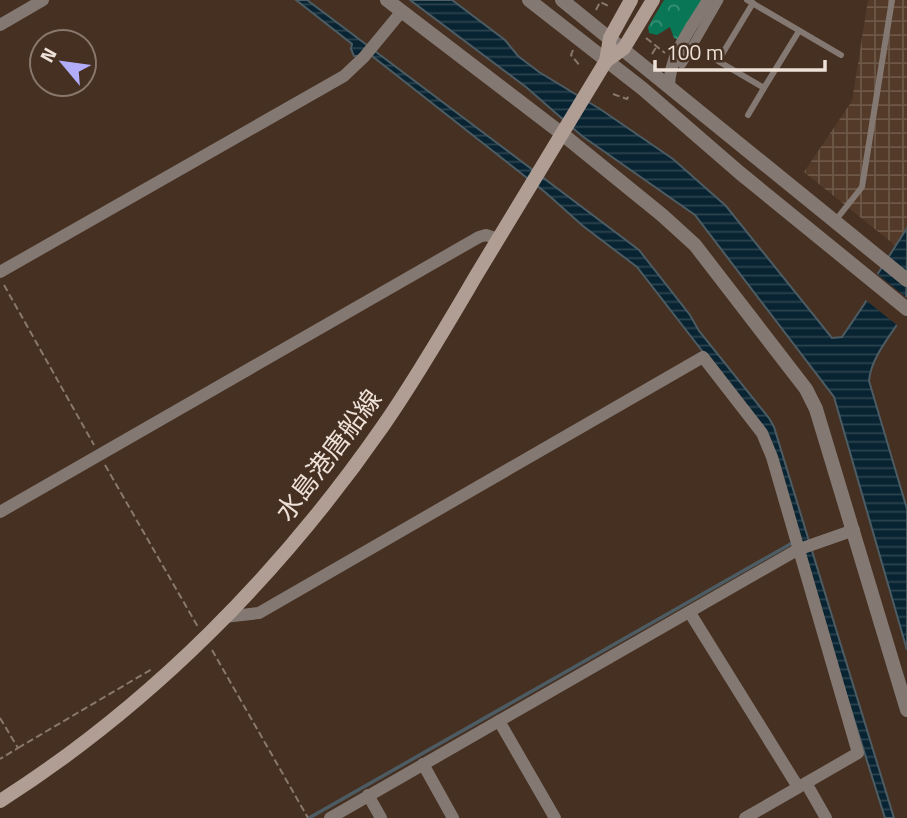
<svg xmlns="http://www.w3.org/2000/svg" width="907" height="818" font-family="'Titillium Web','Noto Sans JP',sans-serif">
<defs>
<pattern id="industrial-grid" width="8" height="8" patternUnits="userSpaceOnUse" patternTransform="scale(1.75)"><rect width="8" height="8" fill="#543b29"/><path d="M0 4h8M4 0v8" fill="none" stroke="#6d5747"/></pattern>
<pattern id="forest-crowns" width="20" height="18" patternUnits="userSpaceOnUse" patternTransform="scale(1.75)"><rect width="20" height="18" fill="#097755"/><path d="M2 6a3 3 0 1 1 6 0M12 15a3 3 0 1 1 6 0" fill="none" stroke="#399075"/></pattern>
<pattern id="water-rules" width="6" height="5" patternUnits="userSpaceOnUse" patternTransform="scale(1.75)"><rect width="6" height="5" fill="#082331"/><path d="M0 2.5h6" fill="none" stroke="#2c434e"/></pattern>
</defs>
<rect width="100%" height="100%" fill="#453022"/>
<path fill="url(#industrial-grid)" d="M 868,0 L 907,0 L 907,228 L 896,246 L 804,172 L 852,101 Z"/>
<path fill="url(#forest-crowns)" d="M 664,0 L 704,0 L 680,41 L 674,38 L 670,27 L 657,35 L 649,33 L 648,27 Z"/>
<g fill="url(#water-rules)" stroke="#4d5c63" stroke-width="2">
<path d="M 296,0 L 307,0 L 639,250 L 690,315 L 699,331 L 769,418 L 774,427 L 894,818 L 885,818 L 803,557 L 774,450 L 703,352 L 637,267 L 583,226 L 545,192 L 372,56 L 354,56 L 351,49 L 352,44 Z"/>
<path d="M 410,0 L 452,0 L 505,40 L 518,56 L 539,72 L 600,109 L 673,159 L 726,206 L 832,338 L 842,337 L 865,303 L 877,275 L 907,228 C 907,244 907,302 905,312 C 893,333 871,356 869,381 L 907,509 L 907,650 L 834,397 L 695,215 L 582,136 L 526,87 Z"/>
</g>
<path fill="#453022" d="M 876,273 L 907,298 L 907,313 L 898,326 L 863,298 Z"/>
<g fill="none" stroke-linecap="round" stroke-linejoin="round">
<path stroke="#4d5c63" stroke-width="3.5" d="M 309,818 L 794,542"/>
<g stroke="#89786c" stroke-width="2" stroke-dasharray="7 3.5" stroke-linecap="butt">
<path d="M 596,10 L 600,2 L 611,7"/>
<path d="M 646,38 L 665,53"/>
<path d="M 573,50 L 571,55 L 581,67"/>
<path d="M 652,54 L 657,46"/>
<path d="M 613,94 L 627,99 L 629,95"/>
<path d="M 4,285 L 94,445"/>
<path d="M 105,465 L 198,627"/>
<path d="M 212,650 L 308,818"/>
<path d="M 0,718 L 18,748 L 0,759"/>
<path d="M 18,748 L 152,669"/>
</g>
<g stroke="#847872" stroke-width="6">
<path d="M 747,0 L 841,55"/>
<path d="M 764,88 L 799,31"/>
<path d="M 748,115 L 764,88 L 718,61 L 753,3"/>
<path d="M 835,221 L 862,187 L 892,0"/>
</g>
<path stroke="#847872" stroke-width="9" d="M 682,64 L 719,0"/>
<g stroke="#847872" stroke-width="12">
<path d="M 0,25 L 43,0"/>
<path d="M 669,86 C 670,53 692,27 708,0"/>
<path d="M 0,272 L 344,76 L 364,57 L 402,11"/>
<path d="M 0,512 L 479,237 L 486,235 L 498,239"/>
<path d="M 690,613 L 798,787"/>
<path d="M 224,617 L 259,613 L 703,357 L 762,433 L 772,457 L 858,753 L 745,818"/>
<path d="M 499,721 L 555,818"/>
<path d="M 423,764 L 453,818"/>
<path d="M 806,783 L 826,818"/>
<path d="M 368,795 L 381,818"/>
<path d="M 330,818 L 797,550 L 854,530"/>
</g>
<g stroke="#847872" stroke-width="14">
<path d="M 387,0 L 561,133 L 662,215 L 695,245 L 806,389 L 816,409 L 907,710"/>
<path d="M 529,0 L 643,89 L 740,173 L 907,309"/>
<path d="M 562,0 L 907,280"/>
</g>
<g stroke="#b09e94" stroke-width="14">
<path d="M 606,61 L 624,48 L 653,0"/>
<path d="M 0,801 C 151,705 281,573 383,426 C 417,377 447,325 477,274 C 520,203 563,132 606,61 L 610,38 L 631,0"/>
</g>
</g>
<g text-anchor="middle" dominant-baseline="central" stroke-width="6" stroke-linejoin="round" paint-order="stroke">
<g font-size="26" fill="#eee1d8" stroke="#453022">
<text transform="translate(328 455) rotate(-53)">水島港唐船線</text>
</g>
</g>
<g transform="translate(63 63) rotate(299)"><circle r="33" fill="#453022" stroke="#89776b" stroke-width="2"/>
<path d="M0-5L12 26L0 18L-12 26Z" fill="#b2adf9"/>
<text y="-10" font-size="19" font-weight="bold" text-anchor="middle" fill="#eee1d8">N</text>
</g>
<path d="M655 60v10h170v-10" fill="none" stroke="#eee1d8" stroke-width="3.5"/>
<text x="666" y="60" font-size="21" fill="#eee1d8" stroke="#453022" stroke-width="5" paint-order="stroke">100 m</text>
</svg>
